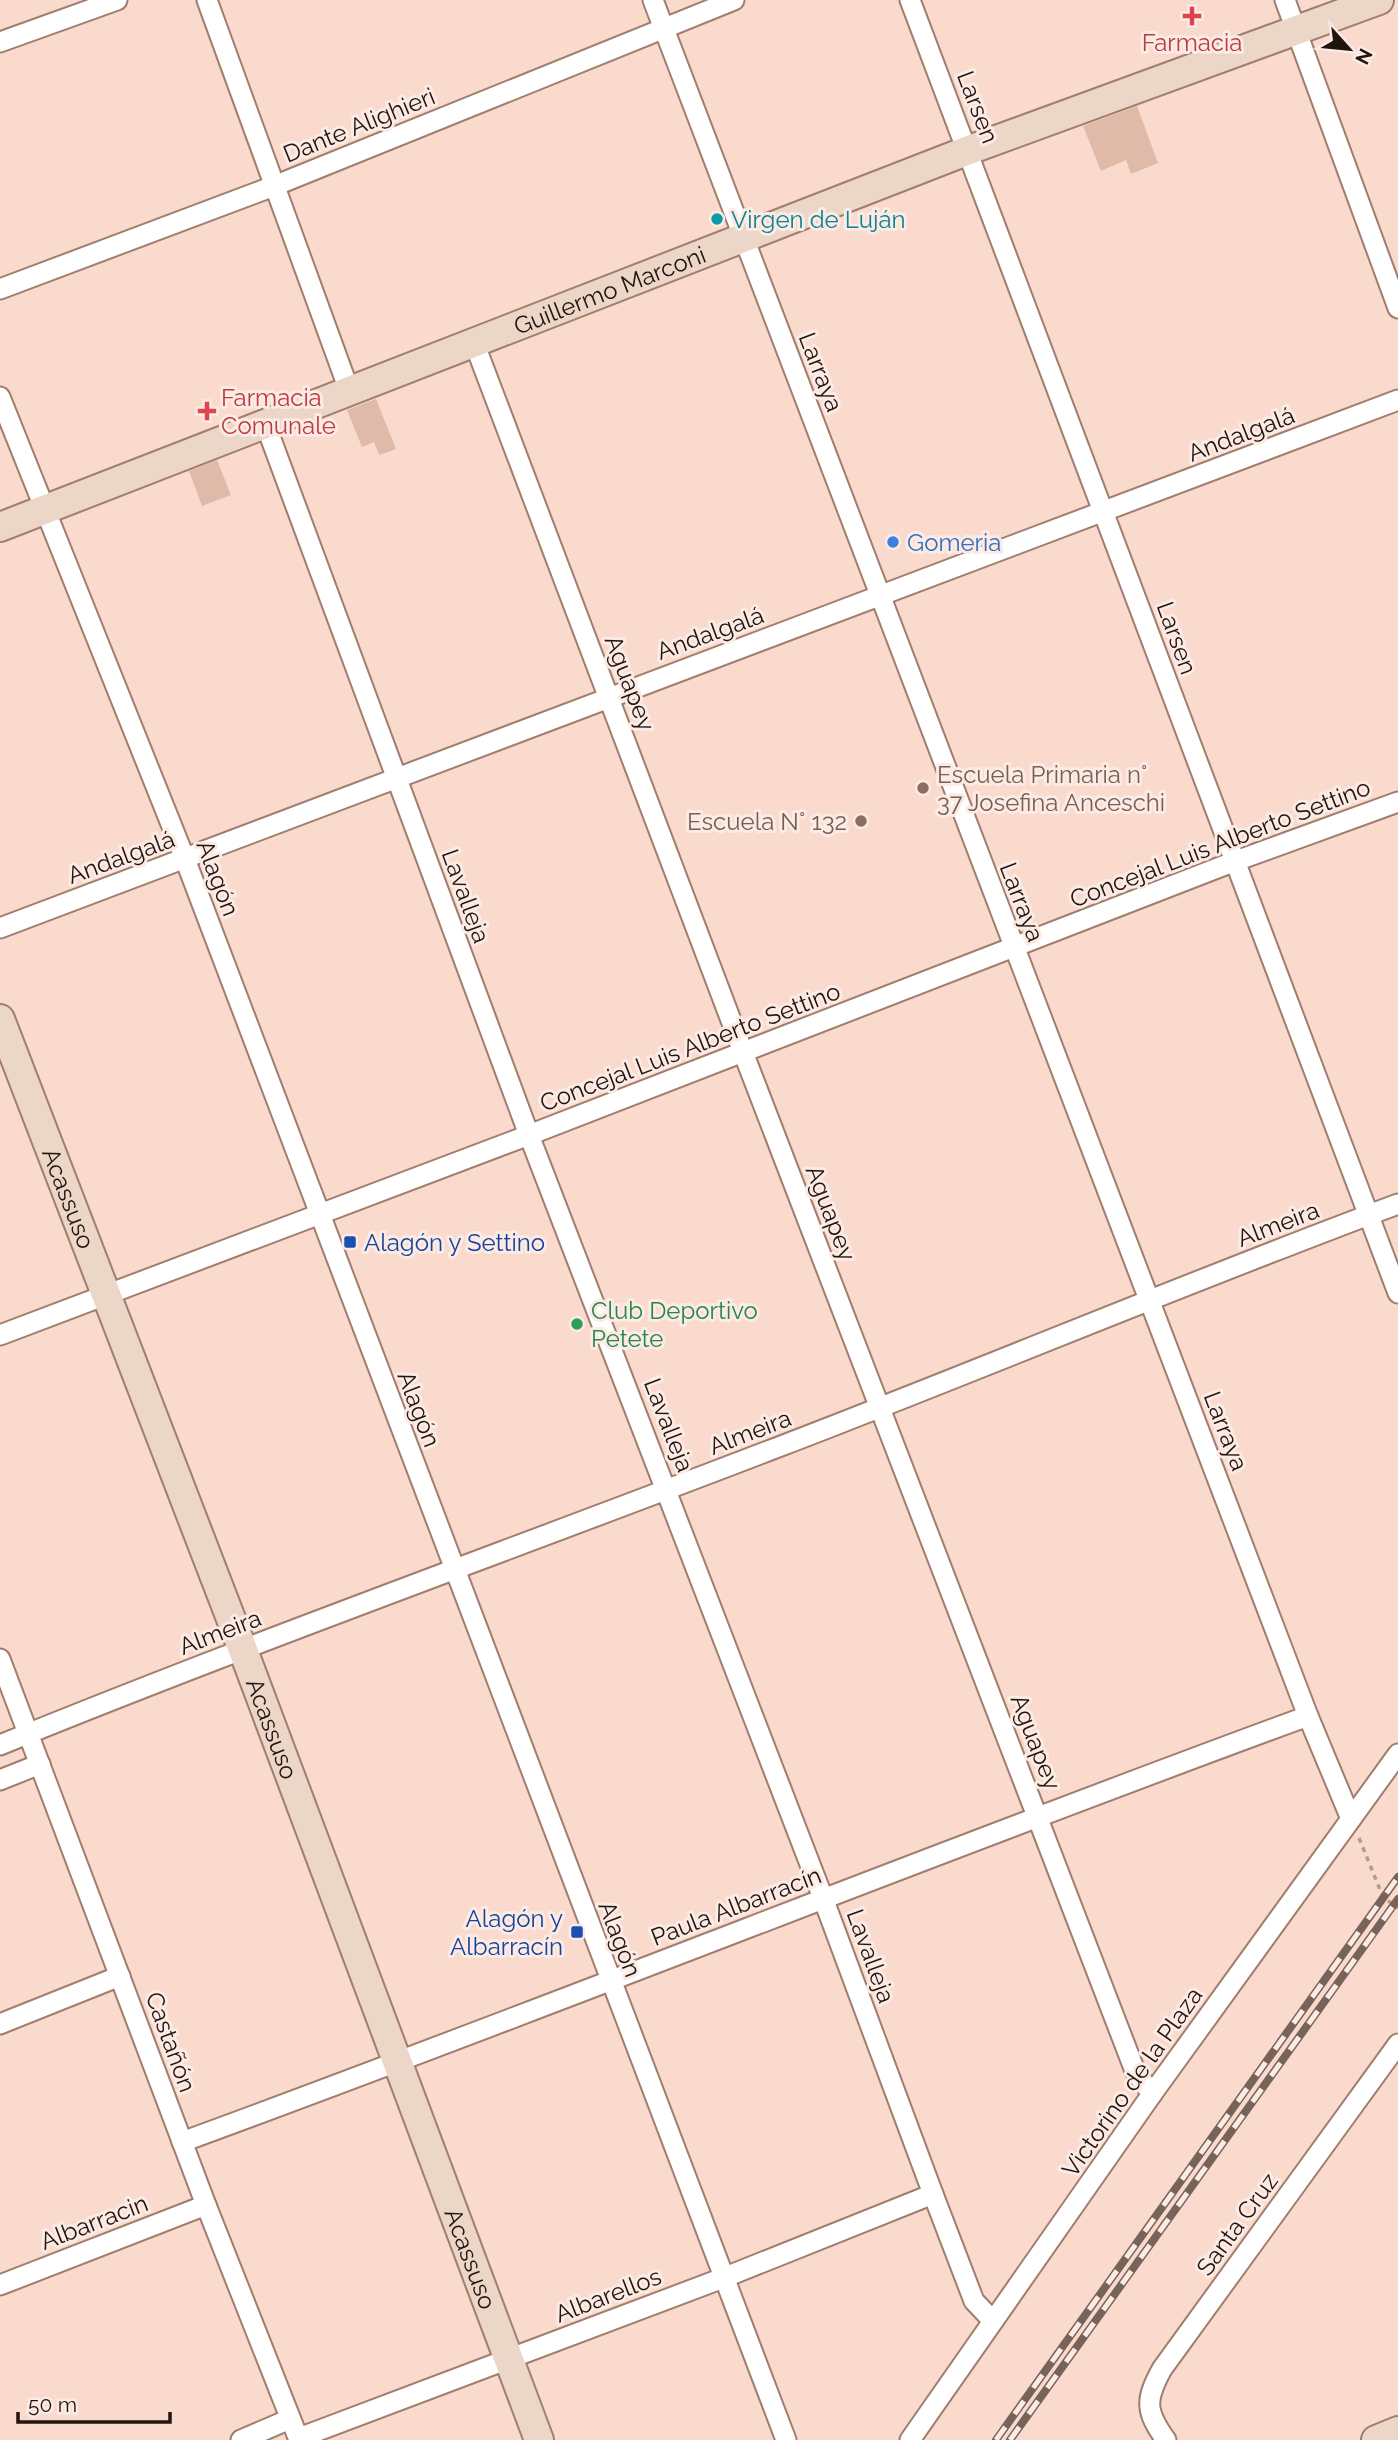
<svg xmlns="http://www.w3.org/2000/svg" width="1398" height="2440" font-family="Raleway,sans-serif">
<rect width="100%" height="100%" fill="#fadacc"/>
<g fill="#e0baa9">
<path d="M 1137,106 L 1158,163 L 1131,174 L 1126,160 L 1101,171 L 1083,126 Z"/>
<path d="M 376,399 L 396,449 L 379,455 L 374,442 L 362,447 L 347,410 Z"/>
<path d="M 217,460 L 231,495 L 202,506 L 189,471 Z"/>
</g>
<g fill="none" stroke-linecap="round" stroke-linejoin="round">
<g stroke="#a07d6d" stroke-width="23">
<g id="street">
<path d="M 207,0 L 349,390"/>
<path d="M 653,0 L 1308,1716 L 1351,1819"/>
<path d="M 910,0 L 1398,1293"/>
<path d="M 1285,0 L 1398,308"/>
<path d="M 0,42 L 117,0"/>
<path d="M 0,289 L 274,186 L 734,0"/>
<path d="M 475,345 L 743,1052 L 1135,2071 L 1152,2094"/>
<path d="M 0,397 L 185,859 L 786,2440"/>
<path d="M 265,423 L 529,1135 L 823,1898 L 933,2194 L 974,2301 L 993,2321"/>
<path d="M 0,928 L 1398,400"/>
<path d="M 0,1335 L 529,1135 L 1233,862 L 1398,802"/>
<path d="M 0,1659 L 206,2205 L 299,2440"/>
<path d="M 0,1745 C 258,1640 521,1546 781,1446 C 987,1367 1191,1281 1398,1204"/>
<path d="M 0,1780 L 40,1764"/>
<path d="M 0,2024 L 120,1976"/>
<path d="M 182,2142 C 559,2004 931,1854 1308,1716"/>
<path d="M 0,2285 L 206,2205"/>
<path d="M 299,2438 L 723,2278 L 933,2194"/>
<path d="M 241,2440 L 290,2419"/>
<path d="M 910,2440 L 1152,2094 L 1398,1754"/>
<path d="M 1166,2440 C 1145,2411 1145,2400 1162,2369 L 1398,2044"/>
</g>
</g>
<g stroke="#a07d6d" stroke-width="32">
<g id="secondary">
<path id="s1" d="M 0,527 L 969,150 L 1379,0"/>
<path id="s2" d="M 0,1019 L 243,1650 L 539,2440"/>
<path d="M 1376,2440 L 1398,2431"/>
</g>
</g>
<path stroke="#b59b90" stroke-width="3.5" stroke-dasharray="5 5" stroke-linecap="butt" d="M 1359,1838 L 1383,1897 L 1398,1908"/>
<use href="#street" stroke="#fff" stroke-width="19"/>
<use href="#secondary" stroke="#ebd6c7" stroke-width="28"/>
<g stroke="#78635a" stroke-width="8">
<g id="rail">
<path d="M 996,2440 L 1398,1877"/>
<path d="M 1010,2440 L 1398,1899"/>
</g>
</g>
<use href="#rail" stroke="#fbebe4" stroke-width="5" stroke-dasharray="16" stroke-linecap="butt"/>
</g>
<g fill="#e0444e" stroke="#fbebe4" stroke-width="2.5">
<path d="M1188.5 5.5h7v7h7v7h-7v7h-7v-7h-7v-7h7z"/>
<path d="M203.5 400.5h7v7h7v7h-7v7h-7v-7h-7v-7h7z"/>
</g>
<circle fill="#0f9aa8" stroke="#fbebe4" stroke-width="2.5" cx="717" cy="219" r="7"/>
<circle fill="#3f7fe0" stroke="#fbebe4" stroke-width="2.5" cx="893" cy="542" r="7"/>
<g fill="#8d6e63" stroke="#fbebe4" stroke-width="2.5">
<circle cx="923" cy="788" r="7"/>
<circle cx="861" cy="821" r="7"/>
</g>
<g fill="#1a4fb4" stroke="#fbebe4" stroke-width="2.5">
<rect x="343" y="1235" width="14" height="14" rx="3.5"/>
<rect x="570" y="1925" width="14" height="14" rx="3.5"/>
</g>
<circle fill="#2e9e5b" stroke="#fbebe4" stroke-width="2.5" cx="577" cy="1324" r="7"/>
<g text-anchor="middle" dominant-baseline="central" stroke-width="6" stroke-linejoin="round" paint-order="stroke">
<g font-size="24" fill="#be3a42" stroke="#fbebe4">
<text x="1192" y="42">Farmacia</text>
<text x="221" y="397" text-anchor="start">Farmacia<tspan x="221" dy="28">Comunale</tspan></text>
</g>
<g font-size="24" fill="#21140e" stroke="#fbebe4">
<text transform="translate(978 107) rotate(69)">Larsen</text>
<text transform="translate(359 125) rotate(-22)">Dante Alighieri</text>
<text stroke="none"><textPath href="#s1" startOffset="654">Guillermo Marconi</textPath></text>
<text transform="translate(821 372) rotate(69)">Larraya</text>
<text transform="translate(1241 434) rotate(-21)">Andalgalá</text>
<text transform="translate(710 633) rotate(-20)">Andalgalá</text>
<text transform="translate(1177 638) rotate(70)">Larsen</text>
<text transform="translate(630 683) rotate(69)">Aguapey</text>
<text transform="translate(1220 843) rotate(-21)">Concejal Luis Alberto Settino</text>
<text transform="translate(121 857) rotate(-20)">Andalgalá</text>
<text transform="translate(218 878) rotate(69)">Alagón</text>
<text transform="translate(466 896) rotate(70)">Lavalleja</text>
<text transform="translate(1022 902) rotate(69)">Larraya</text>
<text transform="translate(690 1047) rotate(-21)">Concejal Luis Alberto Settino</text>
<text stroke="none"><textPath href="#s2" startOffset="192">Acassuso</textPath></text>
<text transform="translate(831 1213) rotate(69)">Aguapey</text>
<text transform="translate(1278 1224) rotate(-21)">Almeira</text>
<text transform="translate(419 1409) rotate(69)">Alagón</text>
<text transform="translate(669 1425) rotate(69)">Lavalleja</text>
<text transform="translate(1226 1431) rotate(69)">Larraya</text>
<text transform="translate(750 1432) rotate(-21)">Almeira</text>
<text transform="translate(220 1632) rotate(-21)">Almeira</text>
<text stroke="none"><textPath href="#s2" startOffset="760">Acassuso</textPath></text>
<text transform="translate(1036 1742) rotate(69)">Aguapey</text>
<text transform="translate(736 1906) rotate(-21)">Paula Albarracín</text>
<text transform="translate(620 1939) rotate(69)">Alagón</text>
<text transform="translate(871 1956) rotate(70)">Lavalleja</text>
<text transform="translate(171 2042) rotate(70)">Castañón</text>
<text transform="translate(1132 2082) rotate(-55)">Victorino de la Plaza</text>
<text transform="translate(94 2222) rotate(-21)">Albarracin</text>
<text transform="translate(1237 2224) rotate(-54)">Santa Cruz</text>
<text stroke="none"><textPath href="#s2" startOffset="1326">Acassuso</textPath></text>
<text transform="translate(608 2295) rotate(-21)">Albarellos</text>
</g>
<g font-size="24" fill="#0d838f" stroke="#fbebe4" text-anchor="start">
<text x="731" y="219">Virgen de Luján</text>
</g>
<g font-size="24" fill="#366cbe" stroke="#fbebe4" text-anchor="start">
<text x="907" y="542">Gomeria</text>
</g>
<g font-size="24" fill="#785e54" stroke="#fbebe4" text-anchor="start">
<text x="937" y="774">Escuela Primaria n°<tspan x="937" dy="28">37 Josefina Anceschi</tspan></text>
<text x="847" y="821" text-anchor="end">Escuela N° 132</text>
</g>
<g font-size="24" fill="#164399" stroke="#fbebe4" text-anchor="start">
<text x="364" y="1242">Alagón y Settino</text>
<text x="563" y="1918" text-anchor="end">Alagón y<tspan x="563" dy="28">Albarracín</tspan></text>
</g>
<g font-size="24" fill="#27864d" stroke="#fbebe4" text-anchor="start">
<text x="591" y="1310">Club Deportivo<tspan x="591" dy="28">Petete</tspan></text>
</g>
</g>
<g transform="translate(1349 49) rotate(117)" stroke="#fbebe4" stroke-width="5" paint-order="stroke">
<path d="M0-5L12 26L0 18L-12 26Z" fill="#21140e"/>
<text y="-10" font-size="19" font-weight="bold" text-anchor="middle" fill="#21140e">N</text>
</g>
<path d="M18 2412v10h152v-10" fill="none" stroke="#21140e" stroke-width="3.5"/>
<text x="28" y="2412" font-size="21" fill="#21140e" stroke="#fbebe4" stroke-width="5" paint-order="stroke">50 m</text>
</svg>
